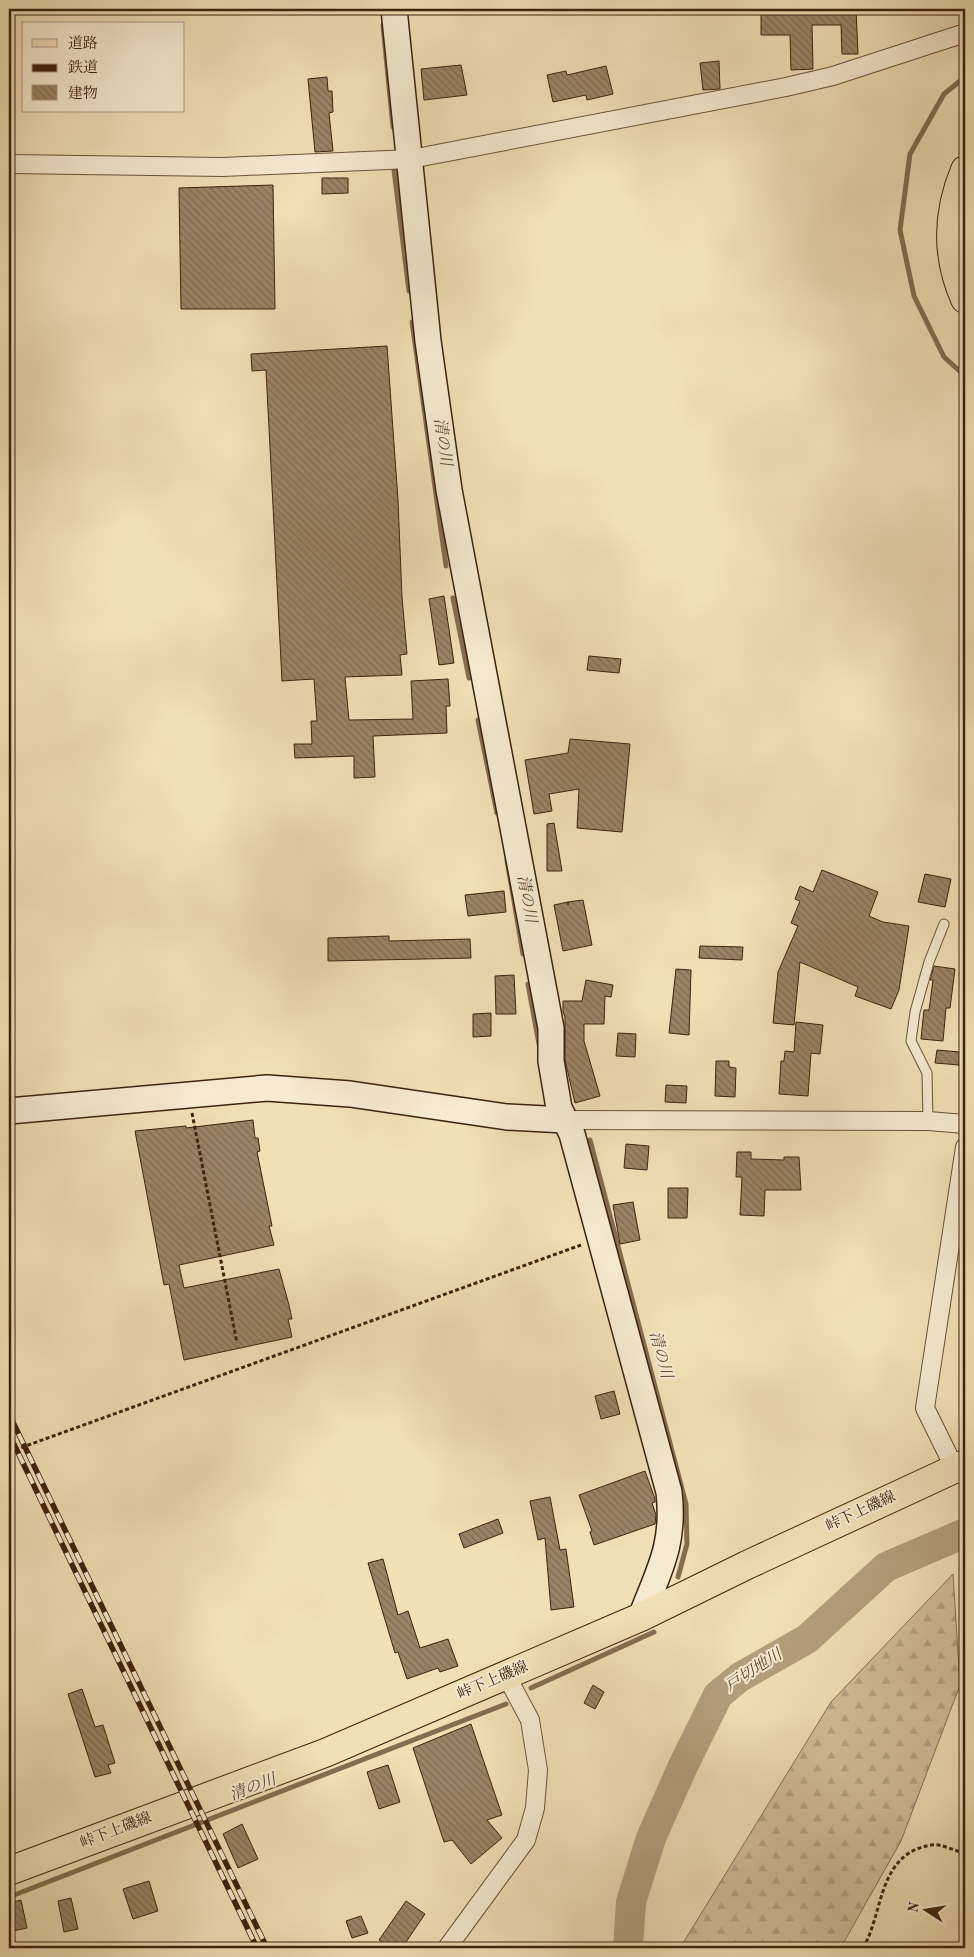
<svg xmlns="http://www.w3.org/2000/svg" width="974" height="1957" font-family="'Old Standard TT','Noto Serif JP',serif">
<defs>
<pattern id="forest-firs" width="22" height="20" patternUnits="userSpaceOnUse" patternTransform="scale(1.25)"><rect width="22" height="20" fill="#d3bf9a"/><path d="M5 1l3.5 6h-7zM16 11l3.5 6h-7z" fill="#b6a484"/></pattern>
<pattern id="building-back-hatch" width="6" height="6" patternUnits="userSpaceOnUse" patternTransform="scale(1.25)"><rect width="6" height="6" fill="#9b8466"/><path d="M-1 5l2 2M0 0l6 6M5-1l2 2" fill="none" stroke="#806c52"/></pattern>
</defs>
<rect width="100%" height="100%" fill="#f1dfb6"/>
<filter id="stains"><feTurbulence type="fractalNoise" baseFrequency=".004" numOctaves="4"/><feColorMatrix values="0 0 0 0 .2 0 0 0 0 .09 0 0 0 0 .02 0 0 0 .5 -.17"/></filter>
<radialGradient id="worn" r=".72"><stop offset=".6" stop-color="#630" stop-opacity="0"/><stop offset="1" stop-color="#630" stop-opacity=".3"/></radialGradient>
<path fill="url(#forest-firs)" stroke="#887054" d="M 953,1574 L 960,1685 L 901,1841 L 844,1942 L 836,1948 L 680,1948 L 831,1702 Z"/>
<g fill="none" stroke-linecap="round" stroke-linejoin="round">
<g stroke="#856d51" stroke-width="5">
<path d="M 383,25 L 393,127"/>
<path d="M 965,77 L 944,94 L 910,154 L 900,230 L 914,296 L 944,357 L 965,376"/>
<path d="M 394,170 L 409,291"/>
<path d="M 412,322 L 446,566"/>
<path d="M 453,598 L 469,678"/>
<path d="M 478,720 L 497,813"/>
<path d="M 507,860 L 523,954"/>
<path d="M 528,984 L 539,1044"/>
<path d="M 590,1140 L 686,1504 L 687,1544 L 678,1577"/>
<path d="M 531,1688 L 654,1632"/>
<path d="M 9,1897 L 506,1704"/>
</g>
<path stroke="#b49f7d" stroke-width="30" d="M 628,1948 L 631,1902 L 651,1838 L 683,1766 L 718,1695 L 740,1677 L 807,1639 L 886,1567 L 965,1533"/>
</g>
<g fill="url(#building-back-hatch)" stroke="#3e220f">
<path d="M 761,9 L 856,9 L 858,54 L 842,54 L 841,25 L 812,25 L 813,69 L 791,70 L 790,35 L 761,35 Z"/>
<path d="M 719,61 L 720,89 L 703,90 L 700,63 Z"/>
<path d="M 461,65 L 467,95 L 424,100 L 421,69 Z"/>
<path d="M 606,66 L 613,94 L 587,100 L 586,95 L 553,102 L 547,75 L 566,71 L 567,75 Z"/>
<path d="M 327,77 L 328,91 L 332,91 L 333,112 L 329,113 L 333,151 L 315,152 L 308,79 Z"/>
<path d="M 322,178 L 348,178 L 348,193 L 322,194 Z"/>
<path d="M 273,185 L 275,309 L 181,309 L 179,188 Z"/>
<path d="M 387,346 L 398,500 L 402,597 L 407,654 L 400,655 L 402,675 L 345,677 L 349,720 L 413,719 L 411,681 L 448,679 L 450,706 L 446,706 L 447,733 L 373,736 L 375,777 L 354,778 L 354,756 L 295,758 L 294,744 L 312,744 L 311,721 L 317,721 L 314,679 L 282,681 L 266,370 L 252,371 L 251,354 Z"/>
<path d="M 444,596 L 454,663 L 439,665 L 429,599 Z"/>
<path d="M 589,656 L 621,659 L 619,673 L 587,670 Z"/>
<path d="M 570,739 L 630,744 L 622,832 L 577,828 L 579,789 L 549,794 L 552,811 L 534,814 L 525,760 L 568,753 Z"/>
<path d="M 554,823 L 562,871 L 547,871 L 547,824 Z"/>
<path d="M 822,870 L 878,892 L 869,916 L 883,922 L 909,926 L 899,990 L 891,1009 L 855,996 L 858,987 L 800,962 L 794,1025 L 773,1023 L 778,972 L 798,926 L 791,923 L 800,901 L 795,899 L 800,886 L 813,892 Z"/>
<path d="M 925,874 L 951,879 L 945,907 L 918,902 Z"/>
<path d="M 504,891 L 506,912 L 468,916 L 465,895 Z"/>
<path d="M 583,900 L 592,945 L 563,951 L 554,905 L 568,902 L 568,905 L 568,902 Z"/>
<path d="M 389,936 L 389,941 L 470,939 L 471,958 L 328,961 L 328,938 Z"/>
<path d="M 700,946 L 743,947 L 742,960 L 699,958 Z"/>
<path d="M 934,966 L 955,969 L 950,1008 L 946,1008 L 943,1041 L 921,1039 L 924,1010 L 929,1010 L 933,980 L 930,980 Z"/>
<path d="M 676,969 L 691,970 L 689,1035 L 669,1033 Z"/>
<path d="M 514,975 L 516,1014 L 496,1014 L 495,976 Z"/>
<path d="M 586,980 L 613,985 L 611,997 L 605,996 L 604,1024 L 584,1024 L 584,1041 L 600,1096 L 575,1103 L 565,1060 L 565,1017 L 563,1012 L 563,1001 L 582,1001 Z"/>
<path d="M 491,1013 L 491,1036 L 473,1037 L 473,1014 Z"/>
<path d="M 796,1022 L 823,1025 L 820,1054 L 811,1053 L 808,1096 L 779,1094 L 781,1061 L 784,1061 L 785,1051 L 794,1052 Z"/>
<path d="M 618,1033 L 636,1034 L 635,1057 L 616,1056 Z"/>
<path d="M 937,1050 L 960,1052 L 959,1065 L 935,1063 Z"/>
<path d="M 716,1061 L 729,1061 L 729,1067 L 736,1068 L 735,1097 L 715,1096 Z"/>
<path d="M 666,1085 L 687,1086 L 686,1103 L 665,1102 Z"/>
<path d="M 253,1120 L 255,1138 L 258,1138 L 260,1151 L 257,1152 L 272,1226 L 269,1226 L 274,1245 L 179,1265 L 184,1288 L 279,1269 L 289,1305 L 292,1319 L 288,1319 L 292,1337 L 184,1360 L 169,1284 L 164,1285 L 135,1131 L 186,1126 L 186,1128 Z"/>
<path d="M 626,1144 L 649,1146 L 647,1170 L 624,1168 Z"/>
<path d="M 737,1152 L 751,1152 L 751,1159 L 784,1160 L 784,1157 L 799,1157 L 801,1190 L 765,1190 L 764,1216 L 740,1215 L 742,1177 L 736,1177 Z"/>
<path d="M 668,1188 L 688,1188 L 687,1218 L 668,1218 Z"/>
<path d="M 633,1202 L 640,1240 L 620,1244 L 613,1205 Z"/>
<path d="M 614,1391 L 620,1414 L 601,1419 L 595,1396 Z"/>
<path d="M 645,1471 L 655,1499 L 655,1502 L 652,1503 L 656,1515 L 655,1524 L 594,1545 L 590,1532 L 592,1531 L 579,1495 Z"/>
<path d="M 550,1497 L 560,1550 L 566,1549 L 574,1607 L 551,1610 L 545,1538 L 538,1540 L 530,1501 Z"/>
<path d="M 498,1519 L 503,1533 L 464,1548 L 459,1534 Z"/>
<path d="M 383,1559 L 398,1615 L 408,1611 L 420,1648 L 448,1639 L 458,1666 L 440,1672 L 438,1668 L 407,1679 L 398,1652 L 395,1653 L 368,1563 Z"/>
<path d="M 593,1685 L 604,1692 L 595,1709 L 584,1703 Z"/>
<path d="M 82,1689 L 95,1727 L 103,1725 L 115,1763 L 108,1765 L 111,1773 L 95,1777 L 68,1694 Z"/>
<path d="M 471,1724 L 502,1815 L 487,1820 L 502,1838 L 471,1864 L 452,1840 L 444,1842 L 413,1748 Z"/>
<path d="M 388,1765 L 400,1802 L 379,1809 L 367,1772 Z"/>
<path d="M 242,1824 L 258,1859 L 238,1868 L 223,1834 Z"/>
<path d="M 149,1881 L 158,1911 L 133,1919 L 123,1889 Z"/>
<path d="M 71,1898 L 78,1929 L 64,1932 L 58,1901 Z"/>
<path d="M 21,1900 L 27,1928 L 13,1931 L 9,1903 Z"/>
<path d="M 406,1901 L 425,1914 L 402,1948 L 391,1948 L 379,1940 Z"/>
<path d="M 361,1916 L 368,1933 L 352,1938 L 346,1921 Z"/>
</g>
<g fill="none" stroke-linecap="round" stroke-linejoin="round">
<g stroke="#6b5139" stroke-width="11">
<path id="lane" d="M 928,1121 L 927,1073 L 911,1041 L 915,1012 L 929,962 L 944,924"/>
</g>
<g stroke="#6b5139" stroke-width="20">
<g id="street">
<path d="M 9,164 L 223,167 L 411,159 L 786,87 L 833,76 L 965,33"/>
<path d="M 565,1120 L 928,1121 L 965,1124"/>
<path d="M 955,1469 L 925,1408 L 965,1147"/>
<path d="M 447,1948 L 526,1840 L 535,1808 L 538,1770 L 530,1720 L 506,1675"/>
</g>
</g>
<g stroke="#3e220f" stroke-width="28">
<g id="secondary">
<path d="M 394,9 L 428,341 L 449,490 L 551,1028 L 551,1061 L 559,1108 L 572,1134 L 669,1492 C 675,1545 659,1570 641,1617"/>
<path d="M 9,1111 L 267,1088 L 350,1094 L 507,1117 L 565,1120"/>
</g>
</g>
<g stroke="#3e220f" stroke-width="30">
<path id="primary" d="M 9,1871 L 325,1753 L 641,1617 L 747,1565 L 965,1464"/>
</g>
<g stroke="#3e220f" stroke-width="30">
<path id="highway" d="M 965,170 C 947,213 946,256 965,299"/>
</g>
<g stroke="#3e220f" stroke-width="3" stroke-dasharray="4 2.5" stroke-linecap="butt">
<path d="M 192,1113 L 237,1343"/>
<path d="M 9,1452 L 581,1245"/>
<path d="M 863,1948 C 884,1913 877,1854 931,1845 C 940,1843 955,1851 964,1853"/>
</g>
<use href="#lane" stroke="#f6ead0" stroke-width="9"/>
<use href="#street" stroke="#f6ead0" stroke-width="18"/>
<use href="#secondary" stroke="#f6ead0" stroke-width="25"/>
<use href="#primary" stroke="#f1dfb6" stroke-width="28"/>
<use href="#highway" stroke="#f1dfb6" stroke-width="28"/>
<g stroke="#3e220f" stroke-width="5.5">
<g id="rail">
<path d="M 9,1414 L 267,1948"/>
<path d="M 9,1434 L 257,1948"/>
</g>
</g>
<use href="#rail" stroke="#f6ead0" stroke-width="4" stroke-dasharray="11" stroke-linecap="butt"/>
</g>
<g text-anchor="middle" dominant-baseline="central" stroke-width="4" stroke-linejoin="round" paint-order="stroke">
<g font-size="15" fill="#3e220f" stroke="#f6ead0">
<text transform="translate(861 1512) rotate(-25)">峠下上磯線</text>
<text transform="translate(493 1681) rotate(-23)">峠下上磯線</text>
<text transform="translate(116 1831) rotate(-21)">峠下上磯線</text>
</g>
<g font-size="16" font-style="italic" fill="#614830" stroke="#f6ead0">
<text transform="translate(442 442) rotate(82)">清の川</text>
<text transform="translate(526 899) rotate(80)">清の川</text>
<text transform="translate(660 1355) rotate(75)">清の川</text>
<text transform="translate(754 1671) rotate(-33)">戸切地川</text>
<text transform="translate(253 1788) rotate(-21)">清の川</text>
</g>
</g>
<rect width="974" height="1957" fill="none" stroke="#f1dfb6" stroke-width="30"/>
<rect x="10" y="10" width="954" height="1937" fill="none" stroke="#3e220f" stroke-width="2.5"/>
<rect x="15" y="15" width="944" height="1927" fill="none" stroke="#3e220f"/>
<rect x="22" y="22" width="162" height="90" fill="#f6ead0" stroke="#ac9a83"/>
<rect x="32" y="39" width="25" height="8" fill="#f1dfb6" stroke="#ac9a83"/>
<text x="68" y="48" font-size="15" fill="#3e220f">道路</text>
<rect x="32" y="64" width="25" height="8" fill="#3e220f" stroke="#ac9a83"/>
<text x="68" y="72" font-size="15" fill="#3e220f">鉄道</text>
<rect x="32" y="85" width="25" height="15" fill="url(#building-back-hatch)" stroke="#ac9a83"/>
<text x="68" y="98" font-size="15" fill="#3e220f">建物</text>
<g transform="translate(926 1910) rotate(282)" stroke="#f6ead0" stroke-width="4" paint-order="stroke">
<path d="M0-4L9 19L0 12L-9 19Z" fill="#3e220f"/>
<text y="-8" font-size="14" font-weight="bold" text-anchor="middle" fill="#3e220f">N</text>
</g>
<rect width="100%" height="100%" filter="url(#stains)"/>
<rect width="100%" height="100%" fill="url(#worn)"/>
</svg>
